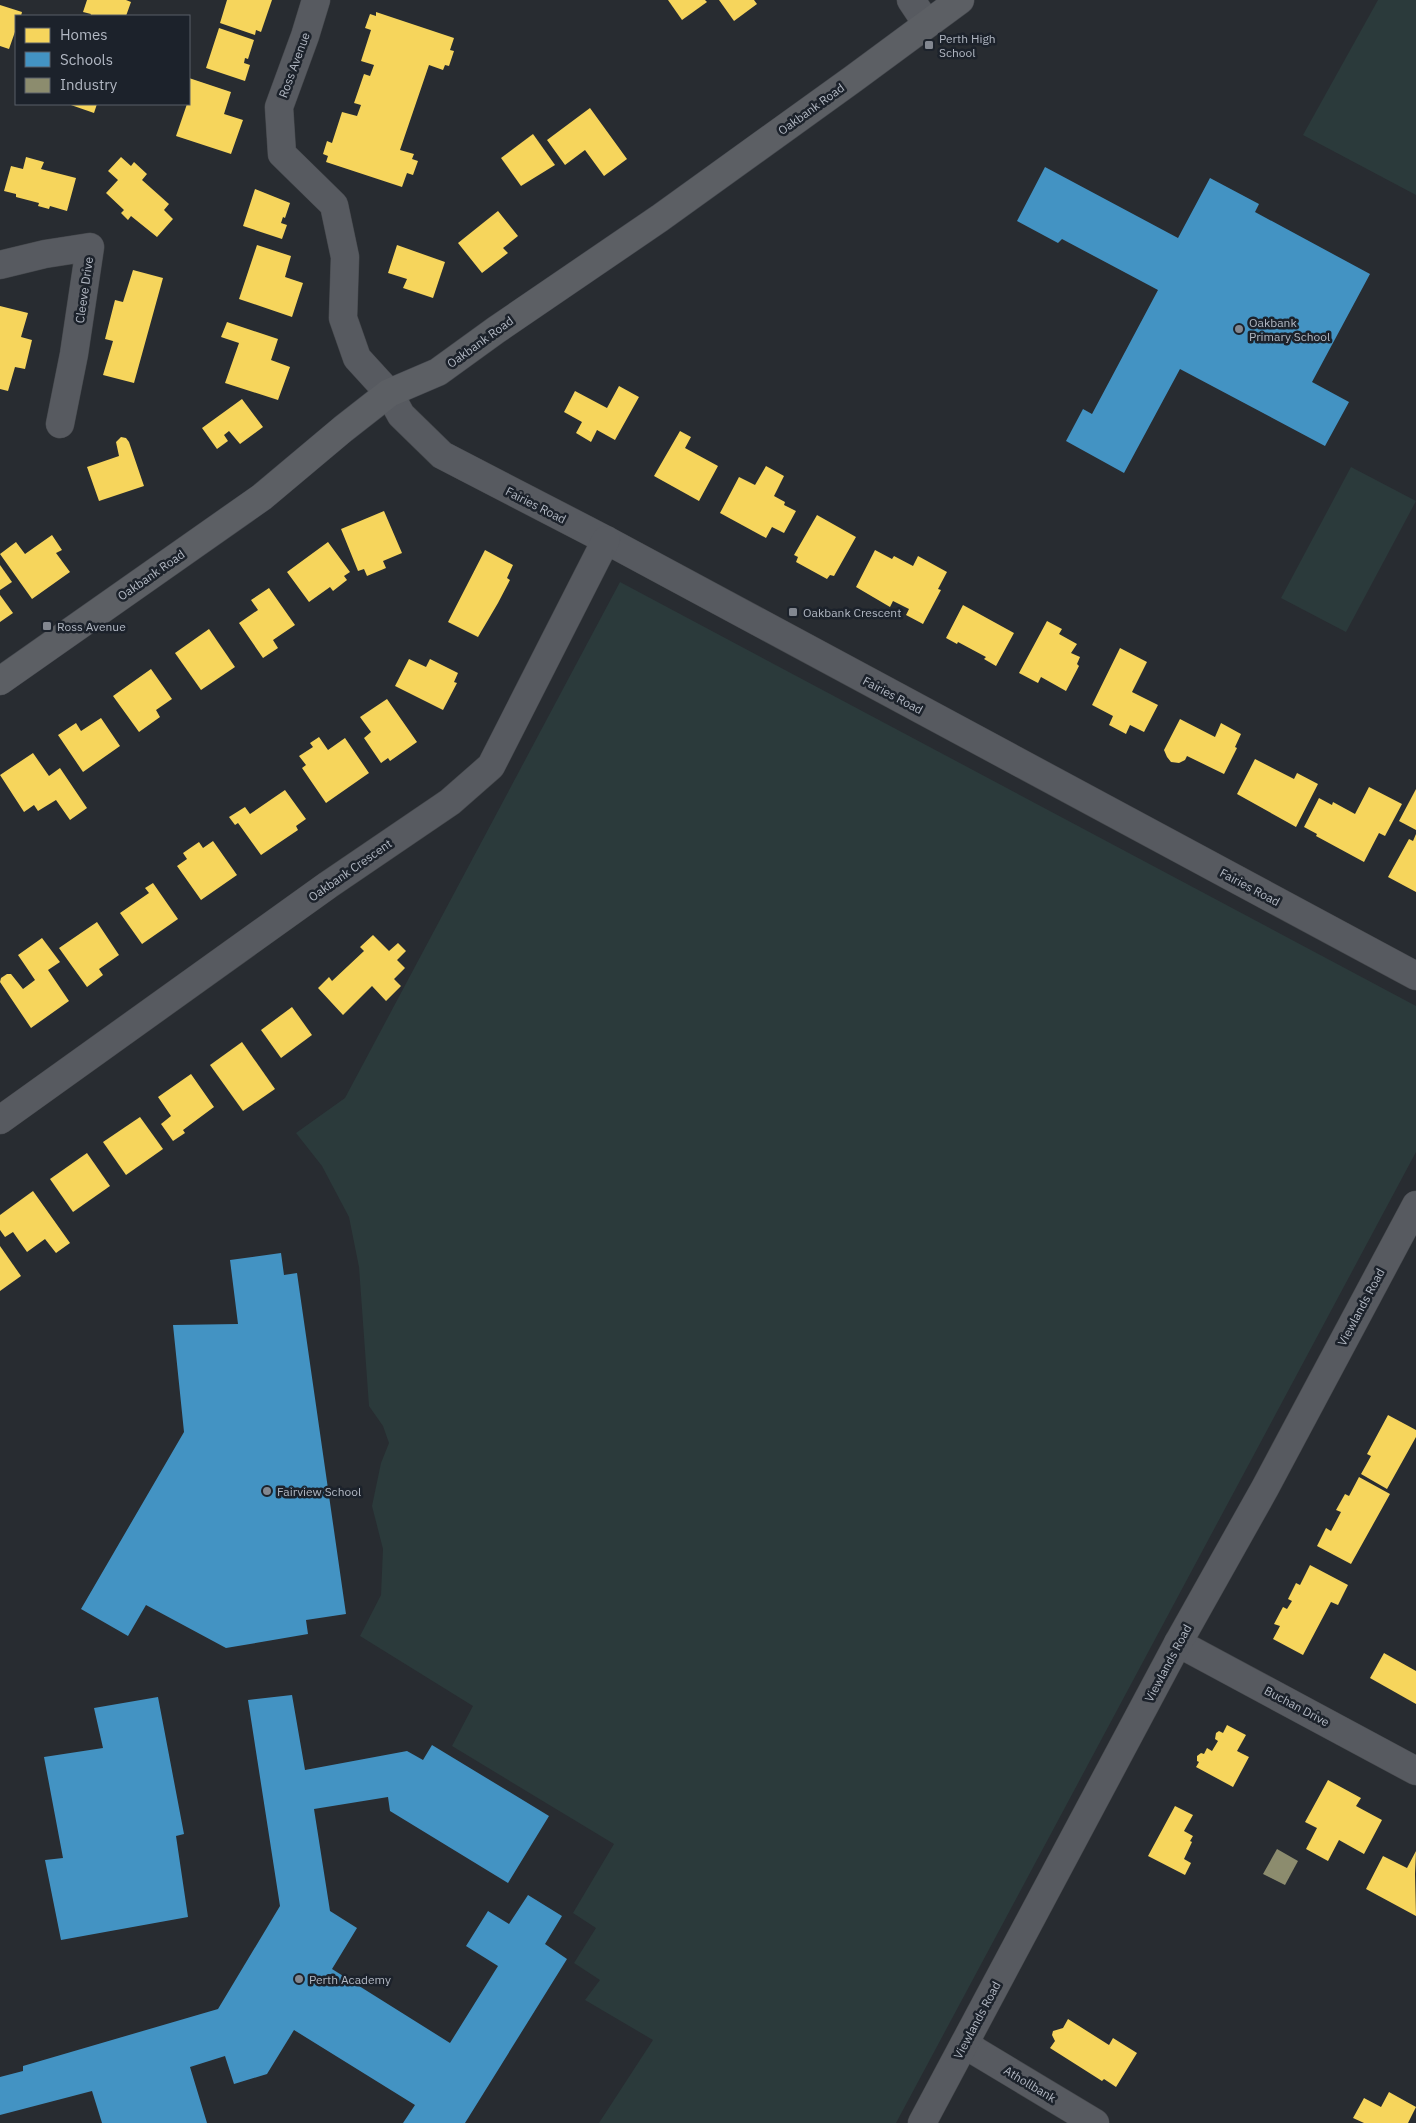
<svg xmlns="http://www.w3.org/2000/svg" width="1416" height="2123" font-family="'IBM Plex Sans',sans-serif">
<rect width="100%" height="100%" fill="#282c31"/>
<g fill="#2b3a3b">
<path d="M 1378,0 L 1416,0 L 1416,195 L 1303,135 Z"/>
<path d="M 1351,467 L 1416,501 L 1346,632 L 1281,598 Z"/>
<path d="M 620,582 L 1416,1006 L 1416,1152 L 896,2123 L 599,2123 L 653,2040 L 585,2000 L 600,1980 L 574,1963 L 596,1928 L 573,1913 L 614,1844 L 452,1746 L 473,1706 L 360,1636 L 381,1595 L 383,1549 L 372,1506 L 381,1463 L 389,1443 L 383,1426 L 369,1406 L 359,1267 L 349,1217 L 322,1166 L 296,1133 L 345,1098 Z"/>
</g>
<g fill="#f6d55c">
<path d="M 87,0 L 126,0 L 131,2 L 126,16 L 90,16 L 91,14 L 83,12 Z"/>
<path d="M 227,0 L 272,0 L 261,32 L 256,30 L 255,35 L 220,23 Z"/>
<path d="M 668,0 L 705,0 L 707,2 L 682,20 Z"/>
<path d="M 719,0 L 754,0 L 757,4 L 734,21 Z"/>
<path d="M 0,5 L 22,12 L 21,16 L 16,16 L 16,29 L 9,49 L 0,46 Z"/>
<path d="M 376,12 L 454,38 L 450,50 L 454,51 L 449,66 L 445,65 L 443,70 L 429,65 L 400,150 L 414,154 L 412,159 L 418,161 L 413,175 L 407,173 L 402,187 L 326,162 L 328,156 L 323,154 L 327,141 L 332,143 L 342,112 L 357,116 L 361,105 L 354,103 L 364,74 L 370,76 L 374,65 L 361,61 L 371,30 L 365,28 L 370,14 L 376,16 Z"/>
<path d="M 219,28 L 254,40 L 248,59 L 245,58 L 244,63 L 250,65 L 245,81 L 206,68 Z"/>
<path d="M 189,78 L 231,92 L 224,114 L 243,120 L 231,154 L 176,136 L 187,104 L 189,104 Z"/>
<path d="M 68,104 L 97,104 L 94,113 Z"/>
<path d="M 590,108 L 627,159 L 604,176 L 585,150 L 565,165 L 547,140 Z"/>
<path d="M 533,134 L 555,165 L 521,186 L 501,158 Z"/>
<path d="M 26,157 L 44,162 L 41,169 L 76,178 L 67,211 L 50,206 L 49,209 L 38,206 L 39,203 L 16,197 L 16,194 L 4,191 L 11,166 L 23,169 Z"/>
<path d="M 121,157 L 131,166 L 134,162 L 147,174 L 142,180 L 169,204 L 164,210 L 173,219 L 157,237 L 131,216 L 128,220 L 121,213 L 124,210 L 106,193 L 118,180 L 108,171 Z"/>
<path d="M 255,189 L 290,203 L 285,218 L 283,217 L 281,223 L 287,225 L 282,239 L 243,226 Z"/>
<path d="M 498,211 L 518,236 L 503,248 L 508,253 L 482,273 L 458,243 Z"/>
<path d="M 257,245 L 291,256 L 285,277 L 303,283 L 292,317 L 239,299 Z"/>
<path d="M 397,245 L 445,262 L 433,298 L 403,288 L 407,279 L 388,273 Z"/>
<path d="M 133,270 L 163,278 L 134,383 L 103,375 L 113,341 L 105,339 L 115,300 L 123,302 Z"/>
<path d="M 0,306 L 28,313 L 21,337 L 32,340 L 25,369 L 15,367 L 8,391 L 0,389 Z"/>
<path d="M 227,322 L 278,339 L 271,360 L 290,367 L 278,400 L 225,383 L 239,343 L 221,337 Z"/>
<path d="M 619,386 L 639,397 L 615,440 L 597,430 L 591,442 L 576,433 L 582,422 L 564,412 L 575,391 L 607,408 Z"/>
<path d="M 242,399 L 263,427 L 240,444 L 229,431 L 224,435 L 228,441 L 217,449 L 202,428 Z"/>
<path d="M 680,431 L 691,437 L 685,448 L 718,466 L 699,501 L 654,476 Z"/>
<path d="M 121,437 L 126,438 L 129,442 L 144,486 L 99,501 L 87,467 L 119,456 L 116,442 Z"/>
<path d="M 766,466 L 784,476 L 774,496 L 785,502 L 784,505 L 796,511 L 784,533 L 772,527 L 766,538 L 720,513 L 739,477 L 755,485 Z"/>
<path d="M 384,511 L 402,553 L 383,561 L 386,568 L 367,576 L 364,569 L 358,571 L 341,529 Z"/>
<path d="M 817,515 L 856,537 L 834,576 L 830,575 L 827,579 L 796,562 L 798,557 L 794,555 Z"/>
<path d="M 52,535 L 62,550 L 56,553 L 70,572 L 32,599 L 0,554 L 16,542 L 25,554 Z"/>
<path d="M 328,542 L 350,572 L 344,576 L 347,580 L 333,591 L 330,587 L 309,602 L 287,572 Z"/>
<path d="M 485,550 L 513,565 L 507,578 L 510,580 L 498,603 L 478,637 L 448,622 Z"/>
<path d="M 875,550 L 892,559 L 894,556 L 913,566 L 918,556 L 947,572 L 938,589 L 941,590 L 923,624 L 906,615 L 909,609 L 893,601 L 890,607 L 856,587 Z"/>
<path d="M 0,565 L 12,582 L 0,590 Z"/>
<path d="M 269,588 L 295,625 L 273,640 L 278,648 L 263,658 L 239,623 L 258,610 L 251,600 Z"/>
<path d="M 0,595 L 13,613 L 0,622 Z"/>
<path d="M 963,605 L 1014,633 L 996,666 L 984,659 L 986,657 L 958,642 L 957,644 L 946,638 Z"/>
<path d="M 1047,621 L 1062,629 L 1059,634 L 1077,644 L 1071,653 L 1080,657 L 1077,664 L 1079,666 L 1066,691 L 1041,677 L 1038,683 L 1019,673 Z"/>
<path d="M 209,629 L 235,667 L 201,690 L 175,653 Z"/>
<path d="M 1120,648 L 1147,662 L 1132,692 L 1158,705 L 1144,732 L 1130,725 L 1126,734 L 1109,725 L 1113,716 L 1092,705 Z"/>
<path d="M 409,659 L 426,667 L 430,659 L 458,673 L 454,682 L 457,683 L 443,710 L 395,686 Z"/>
<path d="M 151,669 L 172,699 L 156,710 L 160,717 L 139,732 L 113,696 Z"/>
<path d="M 387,699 L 417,742 L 390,761 L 388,758 L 381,763 L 364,738 L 371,732 L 360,717 Z"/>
<path d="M 101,718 L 120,746 L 83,772 L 58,735 L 76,723 L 81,731 Z"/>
<path d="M 1180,719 L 1215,737 L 1221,723 L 1241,734 L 1235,747 L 1237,748 L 1224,774 L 1187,756 L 1185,760 L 1179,763 L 1171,762 L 1167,757 L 1164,750 Z"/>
<path d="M 319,737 L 328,750 L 345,738 L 369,773 L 326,803 L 302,768 L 306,765 L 299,756 L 313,747 L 310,743 Z"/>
<path d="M 33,753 L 49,776 L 60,768 L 87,808 L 70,820 L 56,800 L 38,811 L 34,805 L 24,812 L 0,775 Z"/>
<path d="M 1255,759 L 1294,779 L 1297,773 L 1318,784 L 1296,827 L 1237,794 Z"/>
<path d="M 1369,787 L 1402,804 L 1385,836 L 1379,833 L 1364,862 L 1316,836 L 1317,834 L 1304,827 L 1319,798 L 1332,805 L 1333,802 L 1355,814 Z"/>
<path d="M 1416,789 L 1416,830 L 1399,821 Z"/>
<path d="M 285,790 L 306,819 L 296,826 L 298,830 L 261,855 L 238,823 L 235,825 L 229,817 L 245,807 L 250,814 Z"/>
<path d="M 1416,834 L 1416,892 L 1388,877 L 1409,839 L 1413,841 Z"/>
<path d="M 213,841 L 237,875 L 201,900 L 177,866 L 187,859 L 183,853 L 199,842 L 203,848 Z"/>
<path d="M 153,883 L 178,919 L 142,944 L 120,913 L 149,893 L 145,888 Z"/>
<path d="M 97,922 L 119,955 L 99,969 L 103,975 L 87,987 L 59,948 Z"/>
<path d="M 373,935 L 389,951 L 398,943 L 406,951 L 397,960 L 405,968 L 394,979 L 401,986 L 386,1001 L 372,986 L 343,1015 L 318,988 L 329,977 L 332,981 L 364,951 L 360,947 Z"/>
<path d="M 42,938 L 60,962 L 48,970 L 69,1001 L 31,1028 L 0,982 L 1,978 L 7,974 L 11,974 L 23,989 L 35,980 L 18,955 Z"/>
<path d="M 292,1007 L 312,1035 L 281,1058 L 261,1030 Z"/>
<path d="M 242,1042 L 275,1089 L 243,1111 L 210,1065 Z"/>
<path d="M 191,1074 L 214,1107 L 183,1130 L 185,1133 L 173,1141 L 161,1124 L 171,1116 L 158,1097 Z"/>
<path d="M 140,1117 L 163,1149 L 126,1175 L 103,1142 Z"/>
<path d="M 87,1153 L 110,1186 L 73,1212 L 50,1179 Z"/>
<path d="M 33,1191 L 70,1243 L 56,1253 L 45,1239 L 27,1252 L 13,1232 L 5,1237 L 0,1230 L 0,1215 Z"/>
<path d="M 0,1246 L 21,1276 L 0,1291 Z"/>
<path d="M 1388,1415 L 1416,1430 L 1416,1437 L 1387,1489 L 1361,1474 L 1371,1456 L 1367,1454 Z"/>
<path d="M 1359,1477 L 1390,1494 L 1351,1564 L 1317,1546 L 1326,1528 L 1331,1531 L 1341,1512 L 1336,1510 L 1345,1494 L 1349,1496 Z"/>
<path d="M 1310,1565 L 1348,1585 L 1338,1605 L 1331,1602 L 1303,1655 L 1273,1639 L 1280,1626 L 1274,1624 L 1283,1607 L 1287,1609 L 1292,1601 L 1288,1599 L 1296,1583 L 1300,1585 Z"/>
<path d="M 1384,1653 L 1416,1671 L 1416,1704 L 1370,1678 Z"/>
<path d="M 1227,1725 L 1246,1735 L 1237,1751 L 1249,1757 L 1233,1787 L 1196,1767 L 1199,1762 L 1197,1761 L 1197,1756 L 1201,1753 L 1204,1754 L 1207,1748 L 1212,1751 L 1218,1741 L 1215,1739 L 1216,1733 L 1219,1731 L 1223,1733 Z"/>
<path d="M 1328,1780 L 1361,1798 L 1356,1806 L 1382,1820 L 1364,1854 L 1339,1840 L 1328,1861 L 1306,1849 L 1317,1828 L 1305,1822 Z"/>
<path d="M 1175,1806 L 1193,1815 L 1184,1831 L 1193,1836 L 1190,1841 L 1192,1842 L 1184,1859 L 1191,1863 L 1185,1875 L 1148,1856 Z"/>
<path d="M 1416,1851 L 1415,1874 L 1416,1916 L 1366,1889 L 1383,1856 L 1407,1868 Z"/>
<path d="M 1068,2019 L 1109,2045 L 1113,2038 L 1137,2053 L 1116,2087 L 1104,2079 L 1102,2081 L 1050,2048 L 1055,2041 L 1052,2035 L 1053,2031 L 1063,2028 Z"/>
<path d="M 1389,2092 L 1416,2107 L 1408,2123 L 1364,2123 L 1353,2118 L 1364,2098 L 1381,2107 Z"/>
</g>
<g fill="#4393c3">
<path d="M 1045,167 L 1178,238 L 1210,178 L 1259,204 L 1255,212 L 1370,274 L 1312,382 L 1349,402 L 1325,446 L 1180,369 L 1124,473 L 1066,441 L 1083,409 L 1092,414 L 1158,290 L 1062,239 L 1058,243 L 1017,221 Z"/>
<path d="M 281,1253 L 284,1275 L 297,1273 L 346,1614 L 306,1620 L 308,1634 L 226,1648 L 146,1605 L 128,1636 L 81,1609 L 184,1432 L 173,1325 L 238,1324 L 230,1260 Z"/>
<path d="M 292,1695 L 305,1770 L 407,1751 L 423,1760 L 432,1745 L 549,1816 L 508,1883 L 390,1811 L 388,1797 L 314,1809 L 330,1911 L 357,1928 L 332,1969 L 450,2043 L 498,1966 L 466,1946 L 488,1911 L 509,1924 L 528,1895 L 562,1916 L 545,1944 L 567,1959 L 465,2123 L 403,2123 L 415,2105 L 294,2030 L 267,2074 L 234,2084 L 225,2056 L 190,2067 L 207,2123 L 102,2123 L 92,2091 L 0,2115 L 0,2077 L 23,2071 L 23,2066 L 218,2009 L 280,1906 L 248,1700 Z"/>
<path d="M 158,1697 L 184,1834 L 176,1836 L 188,1917 L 61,1940 L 45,1860 L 63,1858 L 44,1757 L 103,1748 L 94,1708 Z"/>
</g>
<path fill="#8c8c6e" d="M 1277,1849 L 1298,1861 L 1285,1885 L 1263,1874 Z"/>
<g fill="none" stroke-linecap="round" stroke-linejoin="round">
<g stroke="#44474b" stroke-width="29">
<g id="street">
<path d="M 316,0 L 305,36 L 279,107 L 282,154 L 334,205 L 345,257 L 343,318 L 357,358 L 389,393 L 401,415 L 442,455 L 606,540 L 1416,976"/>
<path d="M 911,0 L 927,24"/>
<path d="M 0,265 L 45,254 L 90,247 L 74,354 L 60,424"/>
<path d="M 0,1120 L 328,885 L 450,802 L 491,766 L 606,540"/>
<path d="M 1178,1643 L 1416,1771"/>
<path d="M 965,2043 L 977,2052 L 1095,2123"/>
<path d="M 922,2123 L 1178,1643 L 1265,1488 L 1416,1205"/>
</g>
</g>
<g stroke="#45484e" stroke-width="29">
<path id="secondary" d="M 0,681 L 262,497 L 343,429 L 389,393 L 438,372 L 496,330 L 660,218 L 853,79 L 960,0"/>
</g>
<use href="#street" stroke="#575a60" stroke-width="28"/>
<use href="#secondary" stroke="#5c5f64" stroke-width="28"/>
</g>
<g fill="#828790" stroke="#1c222b" stroke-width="2">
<rect x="924" y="40" width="10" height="10" rx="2.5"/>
<circle cx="1239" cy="329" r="5"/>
<rect x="788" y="607" width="10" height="10" rx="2.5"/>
<rect x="42" y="621" width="10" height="10" rx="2.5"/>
<circle cx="267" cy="1491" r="5"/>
<circle cx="299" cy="1979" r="5"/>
</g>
<g text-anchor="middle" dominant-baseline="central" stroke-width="5" stroke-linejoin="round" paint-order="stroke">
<g font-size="12" fill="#b2b8c3" stroke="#1c222b" text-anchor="start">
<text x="939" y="38">Perth High<tspan x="939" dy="14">School</tspan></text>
<text x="1249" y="322">Oakbank<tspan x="1249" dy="14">Primary School</tspan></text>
<text x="803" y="612">Oakbank Crescent</text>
<text x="57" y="626">Ross Avenue</text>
<text x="277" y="1491">Fairview School</text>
<text x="309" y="1979">Perth Academy</text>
</g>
<g font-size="12" fill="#b2b8c3" stroke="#1c222b">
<text transform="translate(294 65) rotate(-70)">Ross Avenue</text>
<text transform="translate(811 109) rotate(-36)">Oakbank Road</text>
<text transform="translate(84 290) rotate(-82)">Cleeve Drive</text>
<text transform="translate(480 342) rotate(-36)">Oakbank Road</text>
<text transform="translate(536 505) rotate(27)">Fairies Road</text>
<text transform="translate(151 575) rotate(-35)">Oakbank Road</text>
<text transform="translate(893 695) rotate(28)">Fairies Road</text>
<text transform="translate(350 870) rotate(-35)">Oakbank Crescent</text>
<text transform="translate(1250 887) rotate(28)">Fairies Road</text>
<text transform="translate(1361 1307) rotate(-62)">Viewlands Road</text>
<text transform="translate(1168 1663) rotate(-62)">Viewlands Road</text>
<text transform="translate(1297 1706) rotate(28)">Buchan Drive</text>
<text transform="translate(977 2020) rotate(-62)">Viewlands Road</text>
<text transform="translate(1030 2084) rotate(31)">Athollbank</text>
</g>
</g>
<rect x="15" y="15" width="175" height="90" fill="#1c222b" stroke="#585e68"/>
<rect x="25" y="28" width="25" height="15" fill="#f6d55c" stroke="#585e68"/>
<text x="60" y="40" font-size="15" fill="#b2b8c3">Homes</text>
<rect x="25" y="52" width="25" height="15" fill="#4393c3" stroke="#585e68"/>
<text x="60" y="65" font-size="15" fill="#b2b8c3">Schools</text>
<rect x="25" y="78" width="25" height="15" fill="#8c8c6e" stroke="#585e68"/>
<text x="60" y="90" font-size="15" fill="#b2b8c3">Industry</text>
</svg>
